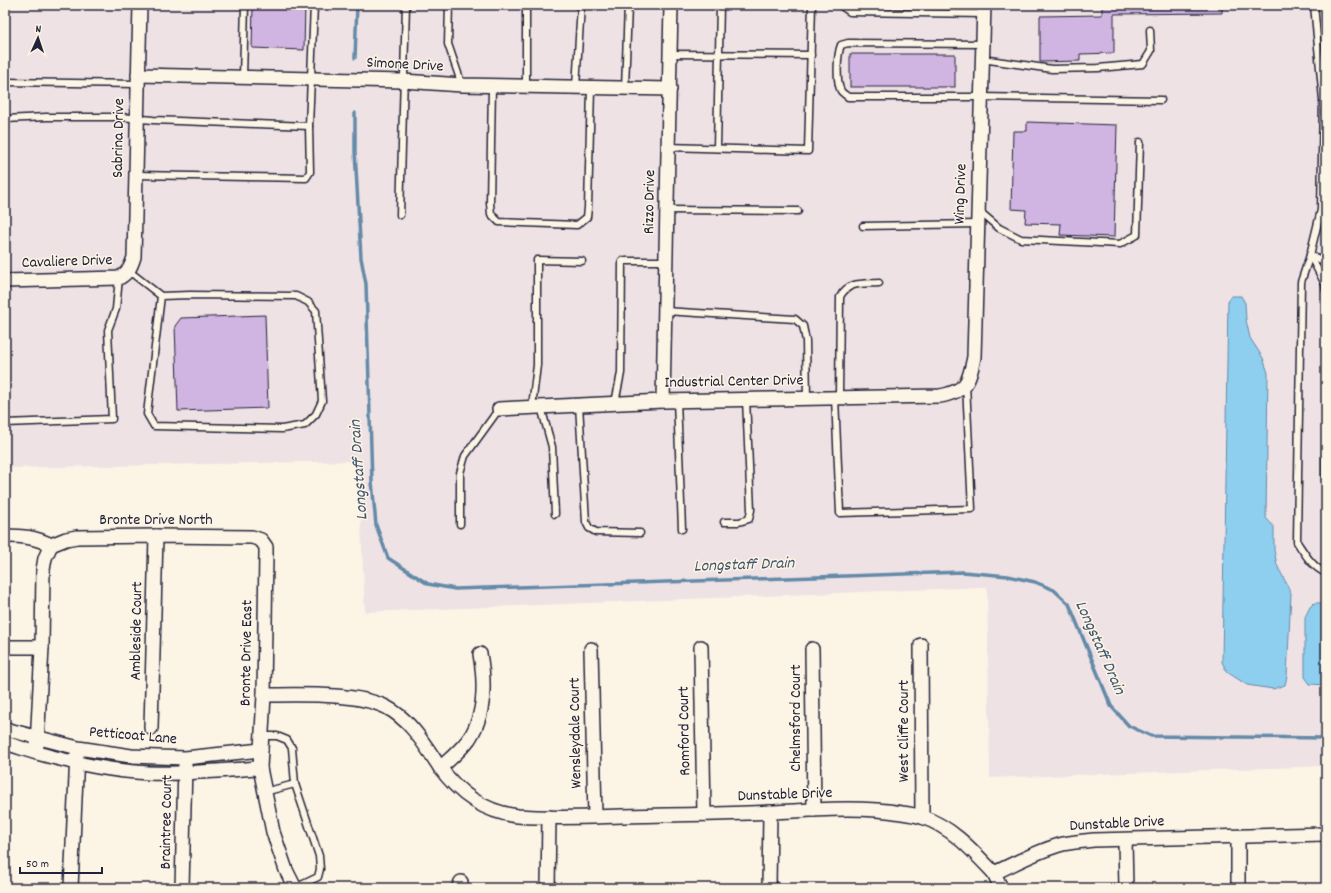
<svg xmlns="http://www.w3.org/2000/svg" width="1331" height="893" font-family="Dekko,sans-serif">
<rect width="100%" height="100%" fill="#fcf5e5"/>
<filter id="ink" filterUnits="userSpaceOnUse"><feTurbulence type="fractalNoise" baseFrequency=".025" numOctaves="2"/><feDisplacementMap in="SourceGraphic" scale="8" xChannelSelector="R" yChannelSelector="G"/><feConvolveMatrix kernelMatrix="1 2 1 2 8 2 1 2 1" color-interpolation-filters="sRGB"/></filter>
<g filter="url(#ink)">
<path fill="#efe2e4" d="M 5,5 L 1326,5 L 1326,766 L 990,778 L 987,587 L 365,612 L 358,461 L 5,468 Z"/>
<g fill="#8ecff0" stroke="#638aa8">
<path d="M 1231,296 L 1241,296 L 1245,303 L 1246,320 L 1250,338 L 1263,358 L 1268,373 L 1266,518 L 1274,527 L 1274,550 L 1277,565 L 1291,593 L 1287,676 L 1285,685 L 1273,689 L 1247,685 L 1227,672 L 1222,662 L 1228,301 Z"/>
<path d="M 1314,603 L 1326,603 L 1326,685 L 1310,684 L 1305,677 L 1305,617 L 1310,607 Z"/>
</g>
<g fill="none" stroke-linecap="round" stroke-linejoin="round">
<g stroke="#638aa8" stroke-width="3.5">
<path d="M 355,58 L 357,5"/>
<path d="M 355,113 L 355,151 L 361,258 L 366,284 L 372,482 L 376,525 L 388,558 L 428,584 L 455,589 L 963,572 L 1008,576 L 1035,582 L 1054,590 L 1069,604 L 1111,706 L 1129,726 L 1151,736 L 1326,738"/>
</g>
</g>
<g fill="#d0b4e1" stroke="#22223b">
<path d="M 253,5 L 305,5 L 304,50 L 252,48 Z"/>
<path d="M 1102,5 L 1222,5 L 1222,13 L 1114,14 L 1114,53 L 1080,54 L 1080,61 L 1040,62 L 1040,16 L 1102,15 Z"/>
<rect x="850" y="54" width="105" height="33"/>
<path d="M 1027,122 L 1117,125 L 1114,237 L 1060,235 L 1061,224 L 1025,223 L 1026,210 L 1011,209 L 1013,131 L 1027,131 Z"/>
<path d="M 265,315 L 268,408 L 178,411 L 175,326 L 181,318 Z"/>
</g>
<g fill="none" stroke-linecap="round" stroke-linejoin="round">
<g stroke="#22223b" stroke-width="9">
<g id="lane">
<path d="M 449,5 L 448,44 L 462,85"/>
<path d="M 526,5 L 526,86"/>
<path d="M 840,5 L 850,12 L 984,14"/>
<path d="M 1314,5 L 1323,100 L 1321,210 L 1310,255 L 1301,282 L 1297,542 C 1305,554 1312,567 1326,573"/>
<path d="M 983,44 L 848,43 L 841,45 C 837,55 836,82 841,91 C 842,93 846,95 848,97 L 981,97 L 1161,100"/>
<path d="M 670,54 L 811,55"/>
<path d="M 982,59 L 1052,69 L 1098,68 L 1143,64 L 1151,51 L 1150,30"/>
<path d="M 243,77 L 245,5"/>
<path d="M 5,82 L 138,84"/>
<path d="M 492,86 L 490,203 L 491,214 L 499,222 L 577,225 L 587,217 L 588,208 L 591,88"/>
<path d="M 576,87 L 581,5"/>
<path d="M 625,89 L 628,5"/>
<path d="M 5,119 L 46,117 L 121,117 L 153,120 L 309,126"/>
<path d="M 668,147 L 808,151 L 812,5"/>
<path d="M 717,148 L 720,5"/>
<path d="M 136,175 L 306,178 L 310,172 L 309,126 L 314,5"/>
<path d="M 667,210 L 798,211"/>
<path d="M 979,211 L 999,228 L 1021,239 L 1120,244 L 1137,235 L 1140,142"/>
<path d="M 400,215 L 406,5"/>
<path d="M 863,226 L 978,224"/>
<path d="M 1310,255 L 1325,284 L 1326,290"/>
<path d="M 1310,255 L 1326,262"/>
<path d="M 129,271 L 161,296 L 190,295 L 296,296 L 308,302 L 316,311 L 322,401 L 316,414 L 305,425 L 282,429 L 154,426 L 147,414 L 161,296"/>
<path d="M 665,311 L 795,319 L 803,326 L 806,341 L 807,398"/>
<path d="M 835,397 L 840,513 L 972,509 L 966,384"/>
<path d="M 839,397 L 840,297 C 848,281 863,284 879,283"/>
<path d="M 677,400 L 682,529"/>
<path d="M 615,403 L 621,373 L 622,261 L 666,261"/>
<path d="M 579,405 L 586,522 L 589,528 L 596,532 L 640,533"/>
<path d="M 532,407 L 537,365 L 537,260 L 582,261"/>
<path d="M 541,407 L 552,447 L 555,514"/>
<path d="M 5,423 L 112,419 L 108,330 L 116,309 L 119,278"/>
<path d="M 1326,449 L 1326,480"/>
<path d="M 724,522 L 739,522 L 749,519 L 751,510 L 746,399"/>
<path d="M 460,524 L 460,473 L 465,456 L 499,409"/>
<path d="M 261,736 L 277,736 L 287,740 L 292,748 L 295,784 L 319,856 L 320,869 L 318,877 L 295,888"/>
<path d="M 264,792 L 295,784"/>
</g>
</g>
<g stroke="#22223b" stroke-width="16">
<g id="street">
<path d="M 138,75 L 403,81 L 462,85 L 670,89"/>
<path d="M 5,281 L 119,278 C 128,273 131,267 134,257 L 140,5"/>
<path d="M 663,401 L 671,5"/>
<path d="M 499,409 L 663,401 L 940,396 C 967,391 969,382 974,357 L 984,5"/>
<path d="M 5,536 C 23,536 34,537 51,545"/>
<path d="M 51,545 L 66,539 L 77,537 L 156,536 L 252,537 L 261,540 L 266,547 L 266,553 L 264,695 L 260,768 L 273,832 L 286,870 L 295,888"/>
<path d="M 921,645 L 922,817"/>
<path d="M 5,647 L 42,647"/>
<path d="M 701,647 L 704,814"/>
<path d="M 591,649 L 595,816"/>
<path d="M 812,649 L 814,810"/>
<path d="M 264,695 C 298,695 356,692 386,707 C 411,720 424,744 439,766 C 458,793 484,812 518,816 C 552,819 588,817 622,816 C 673,815 724,814 774,812 C 817,810 860,806 902,813 C 909,814 916,815 922,817 C 952,827 973,851 994,873 C 1016,863 1039,850 1063,844 C 1073,842 1084,841 1094,840 L 1326,834"/>
<path d="M 151,728 L 156,536"/>
<path d="M 5,729 L 78,748 L 131,756 L 185,758 L 261,750"/>
<path d="M 5,743 C 16,746 26,750 37,753 C 73,763 111,771 148,773 C 185,775 223,770 260,768"/>
<path d="M 37,746 L 42,647 L 43,570 L 45,558 L 51,545"/>
<path d="M 440,768 C 450,759 461,750 469,739 C 486,714 485,682 480,654"/>
<path d="M 1238,837 L 1238,888"/>
<path d="M 1125,840 L 1126,888"/>
<path d="M 994,873 L 1001,888"/>
<path d="M 71,888 L 77,754"/>
<path d="M 182,888 L 185,765"/>
<path d="M 458,888 L 461,882"/>
<path d="M 548,888 L 549,817"/>
<path d="M 769,888 L 770,812"/>
</g>
</g>
<use href="#lane" stroke="#fcf5e5" stroke-width="6"/>
<use href="#street" stroke="#fcf5e5" stroke-width="13"/>
</g>
</g>
<g text-anchor="middle" dominant-baseline="central" stroke-width="3" stroke-linejoin="round" paint-order="stroke">
<g font-size="16" fill="#22223b" stroke="#fcf5e5">
<text transform="translate(405 65) rotate(3)">Simone Drive</text>
<text transform="translate(119 138) rotate(-89)">Sabrina Drive</text>
<text transform="translate(961 194) rotate(-88)">Wing Drive</text>
<text transform="translate(650 202) rotate(-89)">Rizzo Drive</text>
<text transform="translate(67 262) rotate(-2)">Cavaliere Drive</text>
<text transform="translate(734 382) rotate(-1)">Industrial Center Drive</text>
<text x="156" y="520">Bronte Drive North</text>
<text transform="translate(137 631) rotate(-89)">Ambleside Court</text>
<text transform="translate(247 653) rotate(-89)">Bronte Drive East</text>
<text transform="translate(796 718) rotate(-90)">Chelmsford Court</text>
<text transform="translate(685 731) rotate(-91)">Romford Court</text>
<text transform="translate(904 731) rotate(-90)">West Cliffe Court</text>
<text transform="translate(576 733) rotate(-91)">Wensleydale Court</text>
<text transform="translate(133 736) rotate(5)">Petticoat Lane</text>
<text transform="translate(785 795) rotate(-2)">Dunstable Drive</text>
<text transform="translate(167 822) rotate(-89)">Braintree Court</text>
<text transform="translate(1117 824) rotate(-3)">Dunstable Drive</text>
</g>
<g font-size="17" font-style="italic" fill="#425671" stroke="#fcf5e5">
<text transform="translate(360 470) rotate(-94)">Longstaff Drain</text>
<text transform="translate(744 566) rotate(-2)">Longstaff Drain</text>
<text transform="translate(1099 648) rotate(66)">Longstaff Drain</text>
</g>
</g>
<rect width="1331" height="893" fill="none" stroke="#fcf5e5" stroke-width="20"/>
<rect x="10" y="10" width="1311" height="873" fill="none" stroke="#22223b" stroke-width="1.5" filter="url(#ink)"/>
<g transform="translate(38 38) rotate(3)" stroke="#fcf5e5" stroke-width="3" paint-order="stroke">
<path d="M0-3L7 15L0 10L-7 15Z" fill="#22223b"/>
<text y="-6" font-size="11" font-weight="bold" text-anchor="middle" fill="#22223b">N</text>
</g>
<path d="M20 867v6h82v-6" fill="none" stroke="#22223b" stroke-width="2"/>
<text x="26" y="867" font-size="12" fill="#22223b" stroke="#fcf5e5" stroke-width="3" paint-order="stroke">50 m</text>
</svg>
